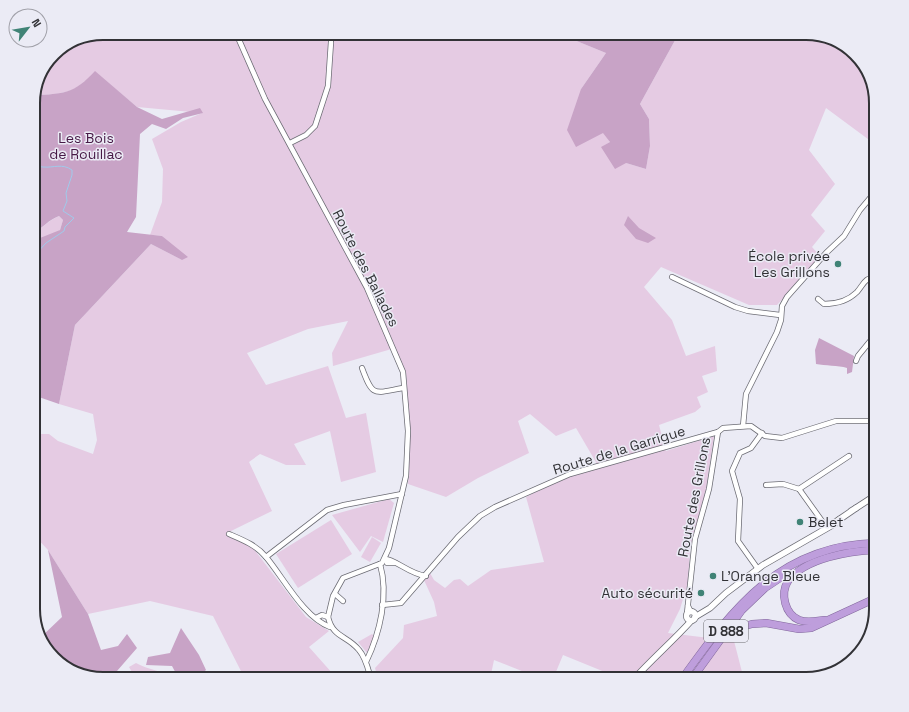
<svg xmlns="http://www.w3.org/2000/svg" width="909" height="712" font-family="'Space Grotesk',sans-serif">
<rect width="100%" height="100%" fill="#ebebf5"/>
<g fill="#e5cbe3">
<path d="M 103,33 L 508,33 L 514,38 L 514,33 L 557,33 L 606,53 L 581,89 L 610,142 L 602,147 L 626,163 L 646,169 L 650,146 L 649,119 L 640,104 L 679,33 L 806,33 L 849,48 L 869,72 L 876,103 L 876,145 L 826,108 L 809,150 L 835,184 L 811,215 L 825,231 L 812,247 L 821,257 L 777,305 L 749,305 L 661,267 L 644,287 L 672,320 L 686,356 L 715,346 L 717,371 L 702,376 L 708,392 L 697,397 L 701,407 L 695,412 L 659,425 L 666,451 L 714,436 L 706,490 L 690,548 L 688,583 L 680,609 L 668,633 L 734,641 L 742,672 L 750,679 L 622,679 L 563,655 L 553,679 L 542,679 L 494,660 L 490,679 L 378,679 L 375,668 L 403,638 L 404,625 L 437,616 L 434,602 L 424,580 L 430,573 L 434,580 L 445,588 L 454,580 L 460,579 L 468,586 L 491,570 L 544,562 L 526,497 L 568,474 L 597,464 L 576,428 L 556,436 L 530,414 L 518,421 L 529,453 L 478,478 L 446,497 L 408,484 L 410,442 L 406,373 L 395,348 L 333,366 L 332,353 L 348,321 L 308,329 L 247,353 L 266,385 L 328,366 L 346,418 L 366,413 L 376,472 L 341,482 L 330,431 L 294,444 L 306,465 L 286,465 L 260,454 L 249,462 L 272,511 L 229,532 L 253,548 L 306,617 L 329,631 L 309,647 L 333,674 L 335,679 L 245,679 L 213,616 L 150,601 L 88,614 L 48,550 L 33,534 L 33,434 L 49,434 L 58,441 L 93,454 L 97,440 L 93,414 L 59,404 L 75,325 L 151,244 L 182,260 L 162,236 L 150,235 L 162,202 L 163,169 L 152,139 L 181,122 L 202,113 L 137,107 L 95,72 C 74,94 63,94 34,95 L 40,72 L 57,51 Z"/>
<path d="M 59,216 L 63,220 L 60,230 L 33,251 L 33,233 C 43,228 49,220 59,216 Z"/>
<path d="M 389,499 L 394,503 L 383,542 L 371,536 L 360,552 L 332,515 Z"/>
<path d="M 331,520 L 352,554 L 298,588 L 276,554 Z"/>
<path d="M 372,537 L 381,543 L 370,562 L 361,557 Z"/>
<path d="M 372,634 L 375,637 L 367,653 L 358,642 Z"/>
<path d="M 136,663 C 148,670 162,670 174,679 L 136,679 L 129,667 Z"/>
</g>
<g fill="#c8a3c6">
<path d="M 557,33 L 679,33 L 640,104 L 649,119 L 650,146 L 646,169 L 626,163 L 615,169 L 601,147 L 610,142 L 603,133 L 576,147 L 567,130 L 581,89 L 606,53 Z"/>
<path d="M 95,71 L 137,107 L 162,119 L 200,108 L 203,113 L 183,118 L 166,129 L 152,124 L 140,134 L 136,217 L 127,232 L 162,236 L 188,257 L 182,260 L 151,244 L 75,325 L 59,404 L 33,395 L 33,251 L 36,249 L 35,240 L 60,230 L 63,220 L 59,216 C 48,220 43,228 33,233 L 33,98 L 34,95 C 63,94 74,94 95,71 Z"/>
<path d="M 628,216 L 639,228 L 656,238 L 648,243 L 636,239 L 624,225 Z"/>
<path d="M 819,338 L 854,356 L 852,372 L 847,374 L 847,368 C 838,365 825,366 816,364 L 815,350 Z"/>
<path d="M 48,550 L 88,614 L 101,650 L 118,646 L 127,634 L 137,648 L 117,671 L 129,675 L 134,679 L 118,679 L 117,677 L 117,679 L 103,679 L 60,664 L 40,640 L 40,638 L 62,617 Z"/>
<path d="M 181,628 L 199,655 L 206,670 L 196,679 L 179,679 L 172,666 L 146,665 L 148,657 L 170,653 Z"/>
</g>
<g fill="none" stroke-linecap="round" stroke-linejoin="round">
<path stroke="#a0caeb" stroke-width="1" d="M 33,257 L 46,243 L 64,231 L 65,227 L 74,218 L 63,211 L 67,201 L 66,193 L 72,175 L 72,170 C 62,163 54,168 43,167 C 40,167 36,165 33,165"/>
<g stroke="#6c6c74" stroke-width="6">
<g id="minor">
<path d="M 236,33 L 265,99 L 367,288 L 403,372 L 408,431 L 406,476 L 389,548 L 382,563 L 343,578 L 333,596 L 328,617"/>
<path d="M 290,143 L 306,135 L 315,126 L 328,86 L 331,42"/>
<path d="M 672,277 L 735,307 L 748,311 L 780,315"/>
<path d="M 818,299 L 824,304 C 837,304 848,301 857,292 C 864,284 864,278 876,277"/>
<path d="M 856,361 L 858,356 L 876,334"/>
<path d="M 362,368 C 373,398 374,393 403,388"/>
<path d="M 872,400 L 873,422"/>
<path d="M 743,426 L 746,394 L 777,332 L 781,320 L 782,306 L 787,297 L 826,253 L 844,236 L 860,210 L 876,191"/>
<path d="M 766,485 L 783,484 L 799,489"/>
<path d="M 827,528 L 799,489 L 849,456"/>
<path d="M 229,534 C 243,540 256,545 266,557 C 283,577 304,618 330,627"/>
<path d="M 266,557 L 327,510 L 344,505 L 402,494"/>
<path d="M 385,559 C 393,558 411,575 426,576"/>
<path d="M 385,559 L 387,563 L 395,563"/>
<path d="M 758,569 L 738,541 L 740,499 L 732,471 L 740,453 L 751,448 L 762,433"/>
<path d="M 335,594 L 343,601"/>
<path d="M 382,605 L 401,603 L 458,537 L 480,516 L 495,507 L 570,474 L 718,432"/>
<path d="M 688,606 L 691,612"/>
<path d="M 687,613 L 695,539 L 709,489 L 718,432 L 723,428 L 751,426 L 765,436 L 782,438 L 836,421 L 876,421"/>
<path d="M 328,617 C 333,638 347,635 359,650 C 366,658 368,669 371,679"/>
<path d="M 316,618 L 322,615 L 328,617"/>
<path d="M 366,662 C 380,633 389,595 380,564"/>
</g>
</g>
<g stroke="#6c6c74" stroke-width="7">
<g id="tertiary">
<path d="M 856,508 L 876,495"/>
<path d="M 840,519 L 856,508 L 851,511"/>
<circle cx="691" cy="616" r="4.5"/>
<path d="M 695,617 L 710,608 L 726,593 L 763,565 L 836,523 L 840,519 L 834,523"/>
<path d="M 634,679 C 652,659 673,641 691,621"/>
</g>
</g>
<g stroke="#82689c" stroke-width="8">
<g id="trunk">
<path d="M 824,620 C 816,621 807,623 799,620 C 785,614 780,594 788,581 C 805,558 850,551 876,550"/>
<path d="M 725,637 L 735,629 L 752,624 L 766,623 L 799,629 L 811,628 L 876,598"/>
<path d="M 682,679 C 733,608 780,545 876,543"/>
<path d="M 692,679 L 742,610 L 765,588 L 786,574"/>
</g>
</g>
<use href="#minor" stroke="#fff" stroke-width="4.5"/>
<use href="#tertiary" stroke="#fff" stroke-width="5.5"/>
<use href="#trunk" stroke="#be9edc" stroke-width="7"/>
</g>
<g fill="#408376" stroke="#ebebf5" stroke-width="1.5">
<circle cx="838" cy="264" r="4"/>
<circle cx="800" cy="522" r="4"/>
<circle cx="713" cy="576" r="4"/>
<circle cx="701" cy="593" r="4"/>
</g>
<g text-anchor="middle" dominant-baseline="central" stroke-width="3" stroke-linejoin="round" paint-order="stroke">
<rect fill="#ebebf5" stroke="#6a6a6f" stroke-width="1" x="704" y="620" width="44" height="22" rx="3"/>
<g font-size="13" font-weight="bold" fill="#323236">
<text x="726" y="631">D 888</text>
</g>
<g font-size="14" fill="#471946" stroke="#ebebf5">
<text x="86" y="138">Les Bois<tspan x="86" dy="16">de Rouillac</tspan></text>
</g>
<g font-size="14" fill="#323236" stroke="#ebebf5" text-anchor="end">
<text x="830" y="256">École privée<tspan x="830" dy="16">Les Grillons</tspan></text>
<text x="808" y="522" text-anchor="start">Belet</text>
<text x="721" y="576" text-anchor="start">L'Orange Bleue</text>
<text x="693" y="593">Auto sécurité</text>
</g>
<g font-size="14" fill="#323236" stroke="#ebebf5">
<text transform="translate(366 268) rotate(63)">Route des Ballades</text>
<text transform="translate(619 450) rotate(-17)">Route de la Garrigue</text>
<text transform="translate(694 497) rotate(-79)">Route des Grillons</text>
</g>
</g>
<path d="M0 0H909V712H0ZM103 40H806A63 63 0 0 1 869 103V609A63 63 0 0 1 806 672H103A63 63 0 0 1 40 609V103A63 63 0 0 1 103 40Z" fill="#ebebf5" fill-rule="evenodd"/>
<path fill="none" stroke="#323236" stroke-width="2" d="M103 40H806A63 63 0 0 1 869 103V609A63 63 0 0 1 806 672H103A63 63 0 0 1 40 609V103A63 63 0 0 1 103 40Z"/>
<g transform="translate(28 28) rotate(59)"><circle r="19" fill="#ebebf5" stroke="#a1a1a9"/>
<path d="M0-3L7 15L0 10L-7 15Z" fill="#408376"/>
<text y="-6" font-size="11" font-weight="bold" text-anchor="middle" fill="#323236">N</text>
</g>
</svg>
